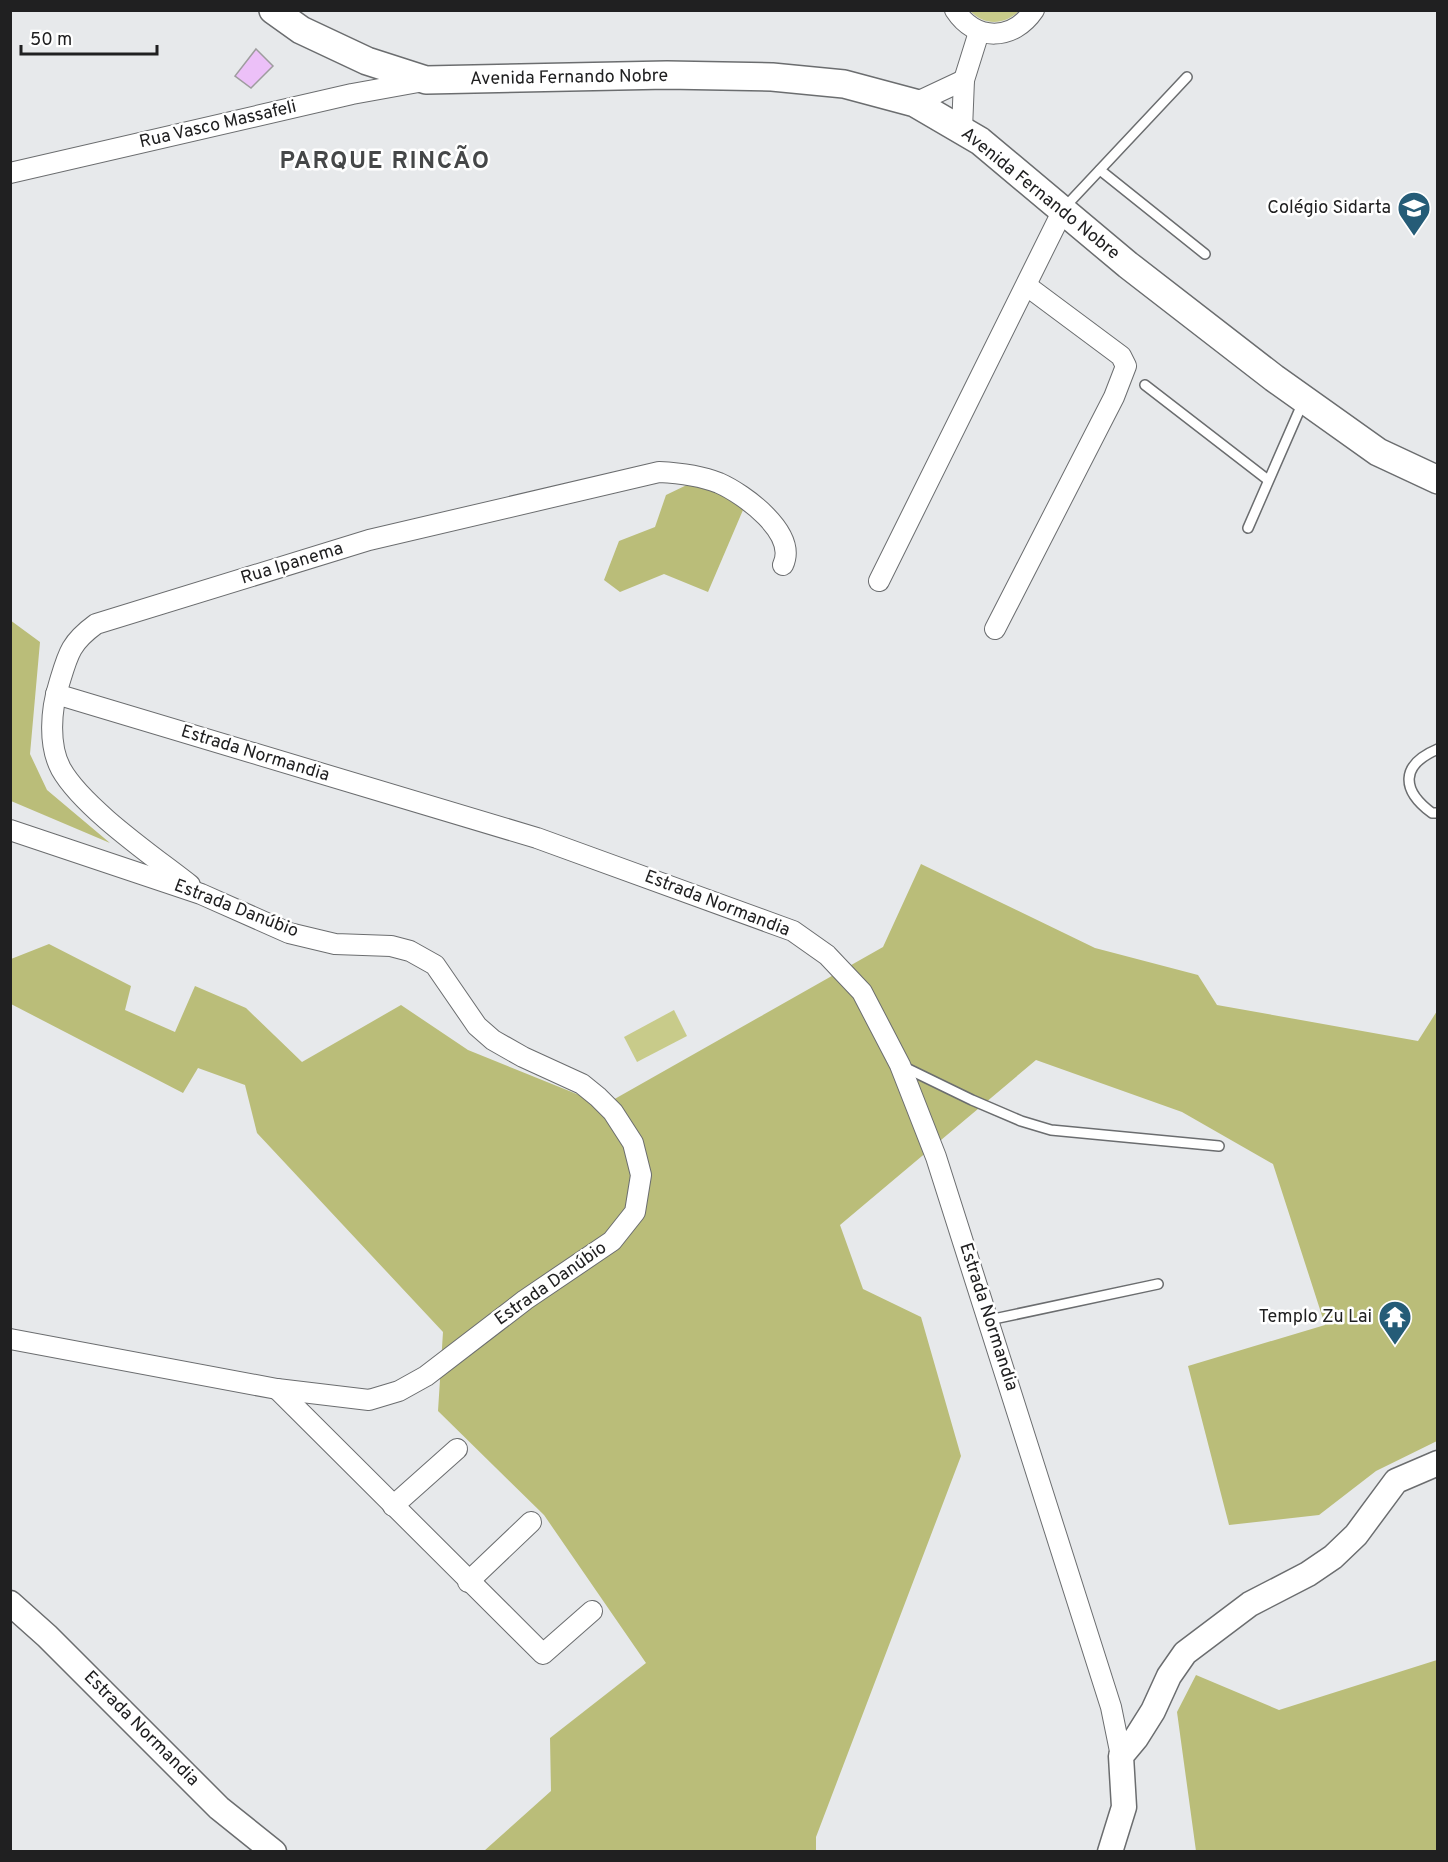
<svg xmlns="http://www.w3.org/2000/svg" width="1448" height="1862" font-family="Overpass,sans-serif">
<rect width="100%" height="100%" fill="#e7e9eb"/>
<g fill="#c8cb8a">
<path d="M 970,11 L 1019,11 C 1004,25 985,26 970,11 Z"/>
<path d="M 674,1010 L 687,1036 L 637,1062 L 624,1037 Z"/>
</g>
<g fill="#babd79">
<path d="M 693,482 L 734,489 L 743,510 L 708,592 L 664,574 L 620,592 L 604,580 L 619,541 L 655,527 L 666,495 Z"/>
<path d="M 10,620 L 40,642 L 30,754 L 47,790 L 110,843 L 11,801 Z"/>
<path d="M 921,864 L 1095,948 L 1198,975 L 1217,1005 L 1418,1041 L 1437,1011 L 1437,1441 L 1376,1471 L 1319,1515 L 1229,1525 L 1188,1366 L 1325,1325 L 1273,1164 L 1182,1112 L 1036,1060 L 840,1225 L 863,1289 L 921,1317 L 961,1456 L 816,1837 L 816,1851 L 484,1851 L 551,1791 L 550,1738 L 646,1663 L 544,1515 L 438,1411 L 443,1332 L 257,1133 L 245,1085 L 198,1068 L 183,1093 L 11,1004 L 11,959 L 49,944 L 131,986 L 125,1010 L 175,1032 L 195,986 L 246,1008 L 302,1062 L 401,1005 L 468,1050 L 604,1105 L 883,947 Z"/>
<path d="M 1437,1660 L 1437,1851 L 1196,1851 L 1177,1712 L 1196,1675 L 1279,1710 Z"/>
</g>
<path fill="#ecc0f8" stroke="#9e9c9e" stroke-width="1.5" d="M 256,49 L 273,66 L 251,88 L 235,76 Z"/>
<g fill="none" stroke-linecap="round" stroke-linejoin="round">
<g stroke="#6b6d6f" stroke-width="12">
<g id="service">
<path d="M 1100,170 L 1205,254"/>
<path d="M 1064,208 L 1187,77"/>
<path d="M 1145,385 L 1268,480"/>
<path d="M 1248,528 L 1303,402"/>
<path d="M 1438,749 C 1400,765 1401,790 1432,813 L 1438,813"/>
<path d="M 902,1066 L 972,1100 L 1021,1121 L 1051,1130 L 1219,1146"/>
<path d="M 989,1320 L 1158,1284"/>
</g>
</g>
<g stroke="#6b6d6f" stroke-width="22">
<g id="minor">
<path d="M 955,10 C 976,42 1013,41 1034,10"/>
<path d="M 915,103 L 964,80"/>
<path d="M 962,129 L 964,80 L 979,32"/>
<path d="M 10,173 L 352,94 L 424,81"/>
<path d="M 879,581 L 1063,210"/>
<path d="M 995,629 L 1114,397 L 1126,366 L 1121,356 L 1027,286"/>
<path d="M 56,694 L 537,838 L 793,931 L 827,955 L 862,992 L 900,1065 L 936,1157 L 1111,1707 L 1121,1756"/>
<path d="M 10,830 L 201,894 L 289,933 L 335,944 L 391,946 L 410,951 L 435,965 L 477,1026 L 493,1040 L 523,1057 L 582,1084 L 598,1097 L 613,1112 L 633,1143 L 641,1175 L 635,1212 L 612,1241 L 525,1300 L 426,1376 L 399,1391 L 369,1400 L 277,1389 L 10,1339"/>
<path d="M 190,885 C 153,856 83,808 61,769 C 48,745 51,709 59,684 C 68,654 70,643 96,624 L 369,540 L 659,472 C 680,473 699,475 719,483 C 744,494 798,533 783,565"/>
<path d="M 277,1389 L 543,1654 L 592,1611"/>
<path d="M 393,1506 L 457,1449"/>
<path d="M 468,1582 L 531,1522"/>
</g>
</g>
<g stroke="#6b6d6f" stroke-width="27">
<g id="tertiary">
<path d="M 10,1603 L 47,1636 L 219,1808 L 274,1852"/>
<path d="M 1110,1852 L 1124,1807 L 1121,1756 L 1136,1738 L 1153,1711 L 1169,1676 L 1185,1653 L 1250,1604 L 1308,1574 L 1333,1557 L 1356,1535 L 1396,1481 L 1438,1463"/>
</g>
</g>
<g stroke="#6b6d6f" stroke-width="30">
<path id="secondary" d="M 273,10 L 301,30 L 367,61 L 426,80 L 667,75 L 772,77 L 844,84 L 915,103 L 980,141 L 1128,265 L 1274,378 L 1378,452 L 1438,480"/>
</g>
<use href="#service" stroke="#fff" stroke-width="9"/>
<use href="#minor" stroke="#fff" stroke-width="20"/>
<use href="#tertiary" stroke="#fff" stroke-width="24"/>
<use href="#secondary" stroke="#fff" stroke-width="27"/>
</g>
<defs>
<g id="school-pin" transform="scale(1.725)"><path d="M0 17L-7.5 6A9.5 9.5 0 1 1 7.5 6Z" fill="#255c77" stroke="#fff"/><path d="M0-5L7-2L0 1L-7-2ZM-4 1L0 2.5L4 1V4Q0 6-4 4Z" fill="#fff"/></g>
<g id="temple-pin" transform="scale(1.725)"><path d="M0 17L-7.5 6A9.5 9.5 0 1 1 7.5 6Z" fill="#255c77" stroke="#fff"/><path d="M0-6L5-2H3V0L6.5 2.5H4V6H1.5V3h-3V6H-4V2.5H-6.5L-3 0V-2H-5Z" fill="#fff"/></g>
</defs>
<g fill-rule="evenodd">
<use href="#school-pin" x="1414" y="208"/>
<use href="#temple-pin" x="1395" y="1317"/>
</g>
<g text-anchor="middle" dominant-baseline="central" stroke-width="5" stroke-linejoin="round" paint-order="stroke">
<g font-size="18" fill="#202021" stroke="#fff">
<text transform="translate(569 78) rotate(-1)">Avenida Fernando Nobre</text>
<text transform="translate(218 125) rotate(-13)">Rua Vasco Massafeli</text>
<text transform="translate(1040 194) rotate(39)">Avenida Fernando Nobre</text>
<text transform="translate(292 564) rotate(-17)">Rua Ipanema</text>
<text transform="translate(255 754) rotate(17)">Estrada Normandia</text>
<text transform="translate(717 904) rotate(21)">Estrada Normandia</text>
<text transform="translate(236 909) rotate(21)">Estrada Danúbio</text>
<text transform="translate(551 1284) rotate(-35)">Estrada Danúbio</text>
<text transform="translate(988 1317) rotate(72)">Estrada Normandia</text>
<text transform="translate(141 1729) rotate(45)">Estrada Normandia</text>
</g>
<g font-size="18" fill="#202021" stroke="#fff" text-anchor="end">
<text x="1391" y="208">Colégio Sidarta</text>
<text x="1372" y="1317">Templo Zu Lai</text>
</g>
<g font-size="24" font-weight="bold" letter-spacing="1.5" fill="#454748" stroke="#fff">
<text x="385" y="162">PARQUE RINCÃO</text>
</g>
</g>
<rect width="1448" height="1862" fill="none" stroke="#202021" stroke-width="24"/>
<path d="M21 45v9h136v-9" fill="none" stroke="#202021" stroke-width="3"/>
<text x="30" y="45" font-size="18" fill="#202021" stroke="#ffffff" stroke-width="4.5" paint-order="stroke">50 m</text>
</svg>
